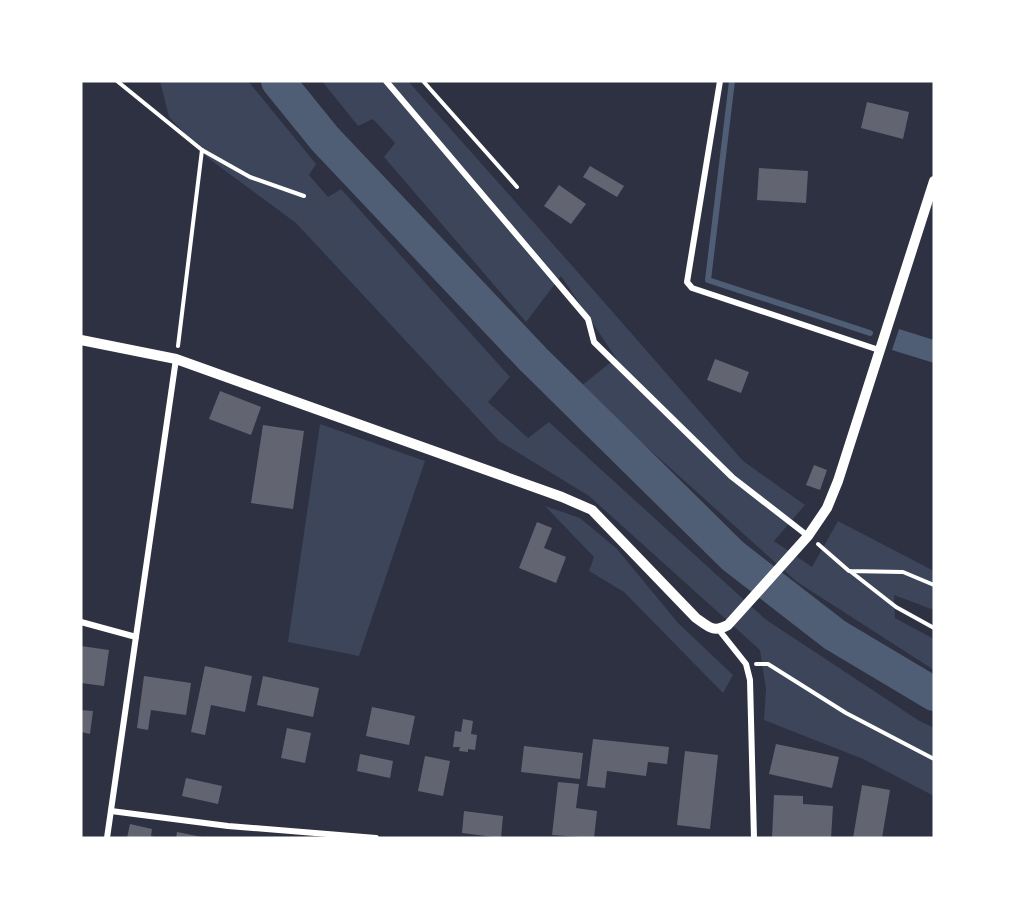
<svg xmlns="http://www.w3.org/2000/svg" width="1015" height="919" font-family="'IBM Plex Sans',sans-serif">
<rect width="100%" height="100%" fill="#2d3142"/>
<g fill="#3c4559">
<path d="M 160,81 L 248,81 L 316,164 L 309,175 L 328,197 L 341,189 L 510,377 L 488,402 L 528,438 L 549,422 L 765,619 L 918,720 L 934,728 L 934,796 L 863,759 L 764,720 L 766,689 L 760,650 L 589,496 L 499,441 L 296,223 L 208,158 L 169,117 Z"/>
<path d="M 322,81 L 408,81 L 583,278 L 743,461 L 805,505 L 774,541 L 812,567 L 838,521 L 934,571 L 934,610 L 894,595 L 895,618 L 934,639 L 934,670 L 797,582 L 580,387 L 616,358 L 561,276 L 526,322 L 384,157 L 395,143 L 373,119 L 358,126 Z"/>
<path d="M 320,424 L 425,461 L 359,656 L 288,642 Z"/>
<path d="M 545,506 L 580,518 L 617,549 L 678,623 L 733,675 L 723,693 L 624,592 L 589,571 L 594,557 Z"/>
</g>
<path fill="#4f5d75" d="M 899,329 L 934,340 L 934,363 L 892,350 Z"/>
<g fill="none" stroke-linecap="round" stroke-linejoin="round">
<path stroke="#4f5d75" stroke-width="6" d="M 732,81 L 708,280 L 870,333"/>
<path stroke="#4f5d75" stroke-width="34" d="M 278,81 L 325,139 L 533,359 L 733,556 L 835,635 L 934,694"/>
</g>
<g fill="#626471">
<path d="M 867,102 L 909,112 L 903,139 L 861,128 Z"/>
<path d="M 590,166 L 624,186 L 617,197 L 583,177 Z"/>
<path d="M 759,168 L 808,171 L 806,203 L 757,200 Z"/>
<path d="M 559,185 L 586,204 L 571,224 L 544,206 Z"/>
<path d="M 715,359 L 749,372 L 741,393 L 707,380 Z"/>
<path d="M 220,391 L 261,407 L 251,435 L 209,419 Z"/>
<path d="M 263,425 L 304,431 L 293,509 L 251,503 Z"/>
<path d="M 814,465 L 827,470 L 820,490 L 806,485 Z"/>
<path d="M 537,522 L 552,528 L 544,548 L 566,557 L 556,583 L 519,568 Z"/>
<path d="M 81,646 L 109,650 L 104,686 L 81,683 Z"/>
<path d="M 205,666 L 252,676 L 245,712 L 211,705 L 205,735 L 191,732 Z"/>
<path d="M 144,676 L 191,683 L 186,715 L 151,710 L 148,730 L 137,728 Z"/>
<path d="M 263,676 L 319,688 L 313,717 L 257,705 Z"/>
<path d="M 372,707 L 415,716 L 409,745 L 366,736 Z"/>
<path d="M 81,710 L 93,711 L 90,734 L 81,732 Z"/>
<path d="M 463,719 L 473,721 L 471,734 L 477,735 L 475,750 L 468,749 L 468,752 L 459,751 L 460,747 L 453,747 L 455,731 L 461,732 Z"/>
<path d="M 287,728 L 311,733 L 305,763 L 281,758 Z"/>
<path d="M 593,739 L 669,747 L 667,764 L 648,762 L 646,776 L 607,771 L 605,788 L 587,786 Z"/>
<path d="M 776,744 L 839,757 L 832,788 L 769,774 Z"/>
<path d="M 524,746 L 583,753 L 580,779 L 521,772 Z"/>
<path d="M 685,751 L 718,755 L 710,829 L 677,825 Z"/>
<path d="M 360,754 L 393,761 L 390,778 L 357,771 Z"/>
<path d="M 425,756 L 450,761 L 443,796 L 418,791 Z"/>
<path d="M 186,778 L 222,786 L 218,804 L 182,796 Z"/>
<path d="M 558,782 L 579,784 L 576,808 L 597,811 L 594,838 L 552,835 Z"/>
<path d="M 862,785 L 890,790 L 882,838 L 853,838 Z"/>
<path d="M 774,795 L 803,796 L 803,804 L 833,806 L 831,838 L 772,838 Z"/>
<path d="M 464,811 L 503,816 L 501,838 L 462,833 Z"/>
<path d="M 130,824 L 152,829 L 151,836 L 158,838 L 127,838 Z"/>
<path d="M 177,832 L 202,837 L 202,838 L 176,838 Z"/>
</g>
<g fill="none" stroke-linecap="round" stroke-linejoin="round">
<g stroke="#fff" stroke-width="4">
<path d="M 117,81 L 202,150 L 250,177 L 304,196"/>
<path d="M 423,81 L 517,187"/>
<path d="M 178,346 L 202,150"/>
<path d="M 818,544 L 849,571 L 903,572 L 934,585"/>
<path d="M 850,571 L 896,607 L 934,628"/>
<path d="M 756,664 L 768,664 L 846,713 L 934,759"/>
</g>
<g stroke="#fff" stroke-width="6">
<path d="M 386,81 L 588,319 L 594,342 L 732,477 L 808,536"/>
<path d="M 720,81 L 687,282 L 692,288 L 879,350"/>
<path d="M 81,622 L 136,637"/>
<path d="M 719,630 L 746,664 L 750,680 L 754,838"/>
<path d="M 111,811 L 228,826 L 376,838"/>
<path d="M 107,838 L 176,359"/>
</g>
<path stroke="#fff" stroke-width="10" d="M 81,340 L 176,359 L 562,497 L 592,510 L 696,618 C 709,627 713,633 728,625 L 808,536 L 827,508 L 838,481 L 934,181"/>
</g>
<rect width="1015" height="919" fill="none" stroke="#ffffff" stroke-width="165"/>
</svg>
